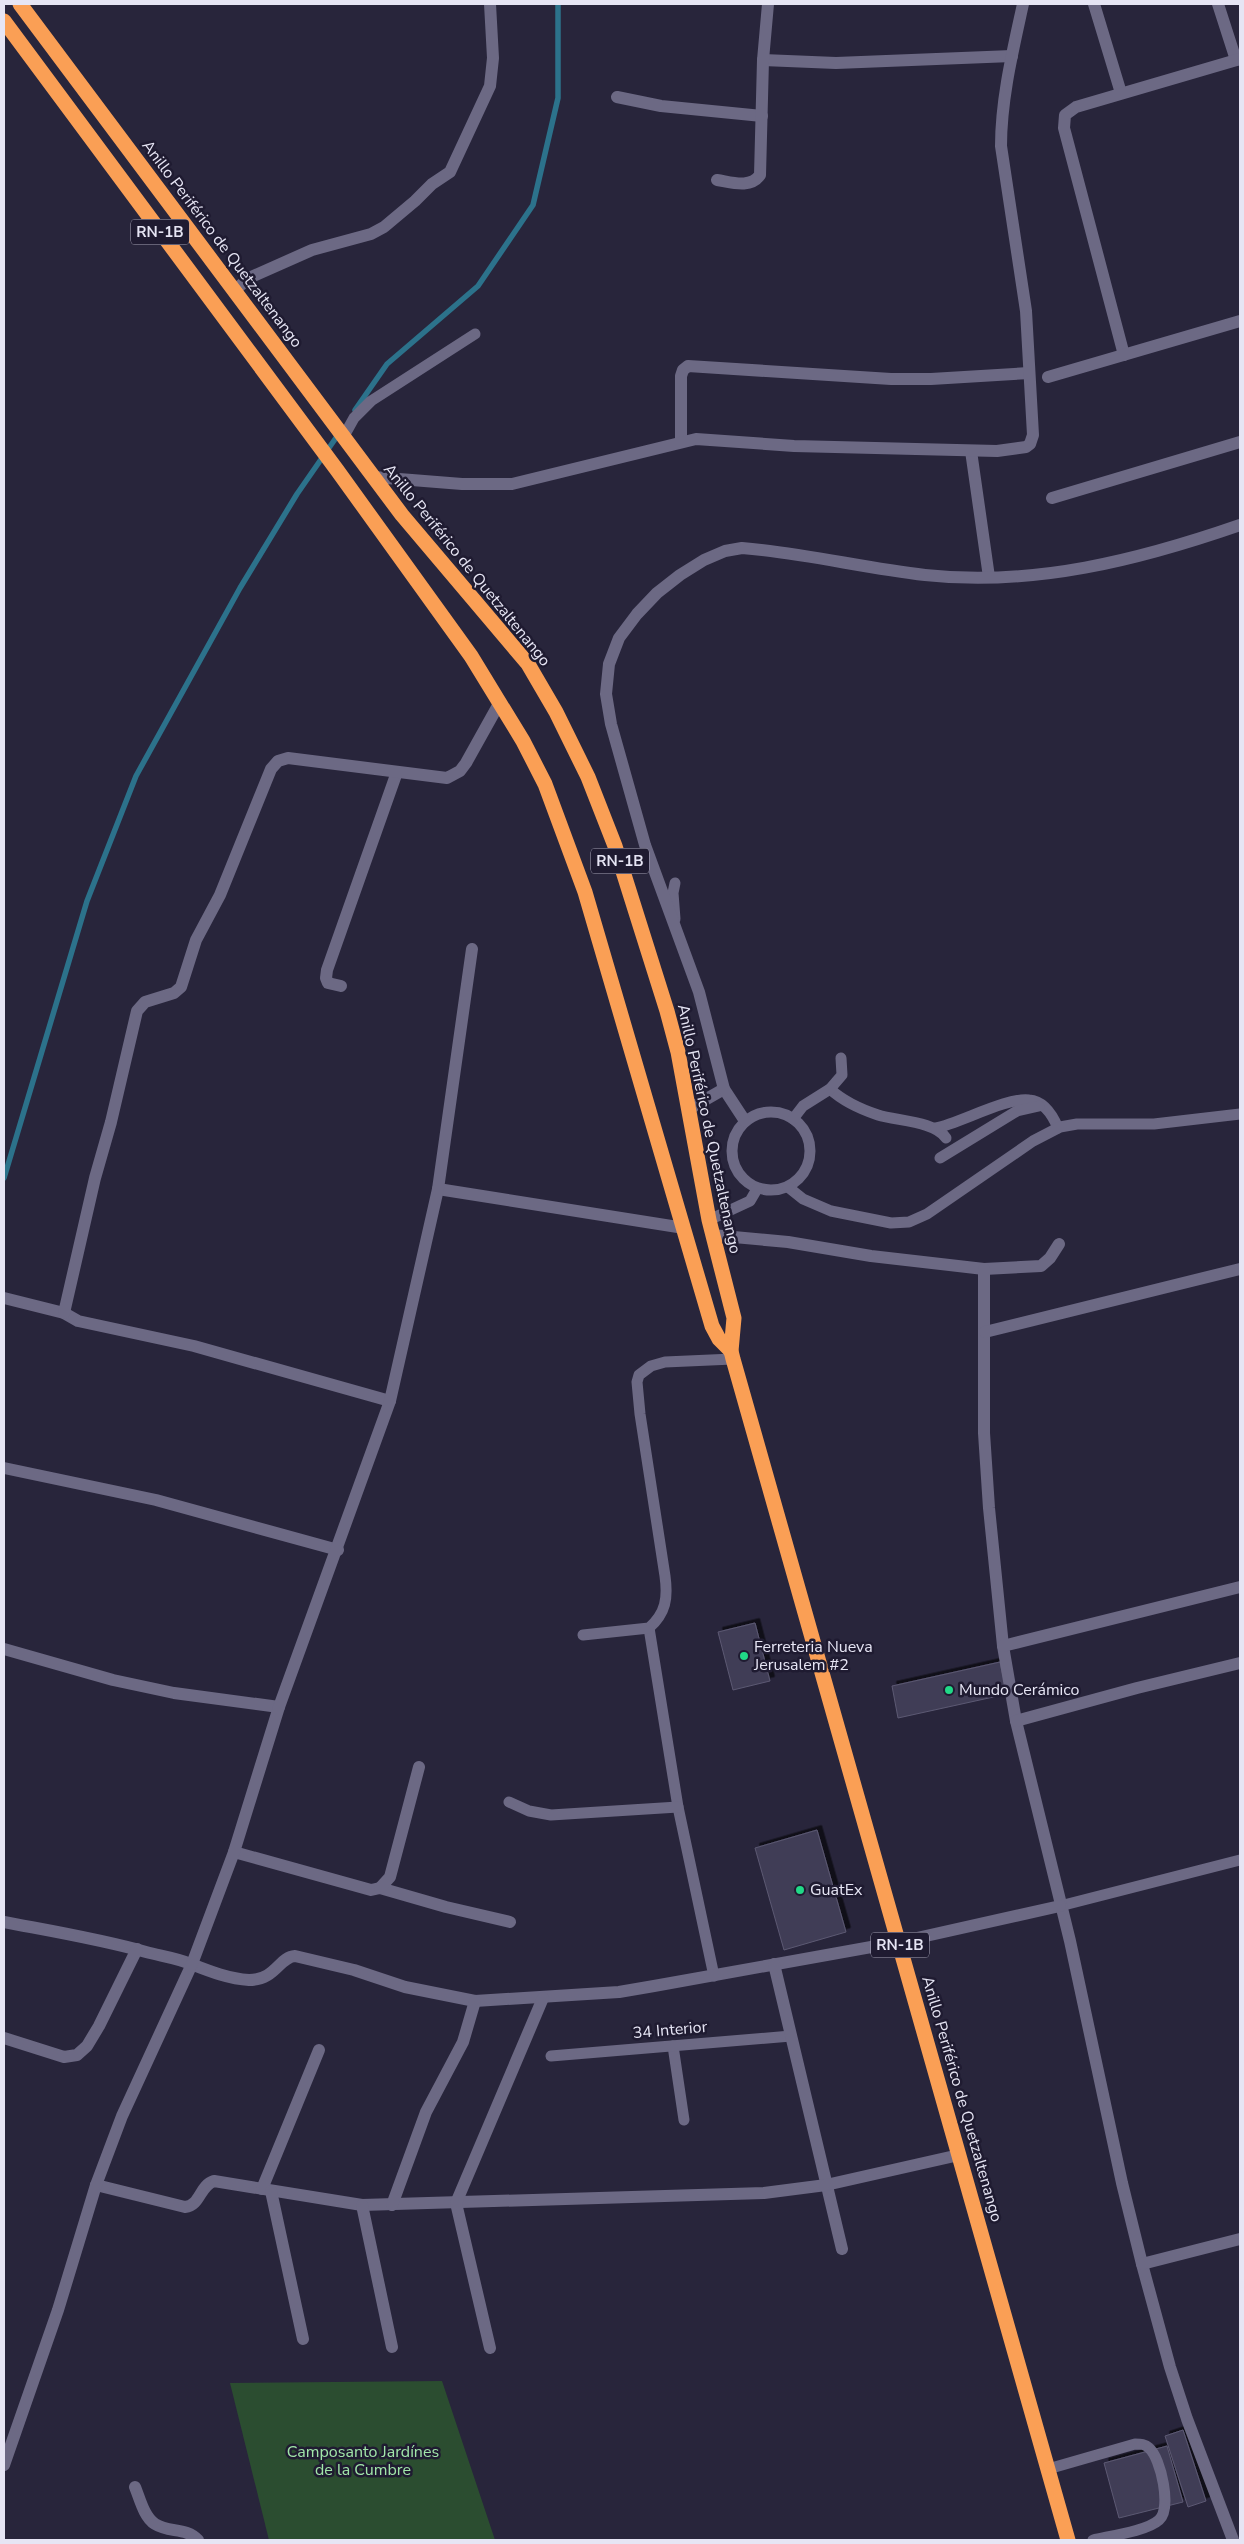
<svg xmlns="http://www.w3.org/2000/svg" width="1244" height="2544" font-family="'Nunito Sans',sans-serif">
<defs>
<filter id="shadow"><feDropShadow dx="4.5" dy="-4.5" stdDeviation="0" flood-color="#0009"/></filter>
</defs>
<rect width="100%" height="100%" fill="#28253b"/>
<path fill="#2b4d30" d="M 442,2381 L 495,2540 L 269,2540 L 230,2383 Z"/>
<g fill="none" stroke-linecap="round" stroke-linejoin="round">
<g stroke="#2c728b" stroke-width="5.5">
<path d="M 355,410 L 387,364 L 478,286 L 533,205 L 558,98 L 558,4"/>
<path d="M 4,1178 L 87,901 L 136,776 L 240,588 L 297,494 L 340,432"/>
</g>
</g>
<g fill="#413e56" stroke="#5c5973" filter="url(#shadow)">
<path d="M 755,1623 L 770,1681 L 733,1690 L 718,1632 Z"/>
<path d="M 1000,1662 L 1007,1694 L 898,1718 L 892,1686 Z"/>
<path d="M 817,1830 L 846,1932 L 784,1950 L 755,1848 Z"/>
<path d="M 1183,2430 L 1206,2501 L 1188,2507 L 1165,2436 Z"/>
<path d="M 1167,2446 L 1183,2502 L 1119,2518 L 1104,2463 Z"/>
</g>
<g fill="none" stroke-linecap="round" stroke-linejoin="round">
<g stroke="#6c6984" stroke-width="11">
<path d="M 344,436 L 354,418 L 371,401 L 475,334"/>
<path d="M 675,919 L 673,893 L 675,883"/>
<path d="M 830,1089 C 844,1102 860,1109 878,1115 C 897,1121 935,1121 946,1138"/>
<circle cx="771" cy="1151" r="39"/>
<path d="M 793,1119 L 803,1106 L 830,1089 L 842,1075 L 841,1058"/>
<path d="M 936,1128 C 960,1123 1007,1097 1029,1100 C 1044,1101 1053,1116 1058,1128"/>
<path d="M 940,1158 L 1017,1111 L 1039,1106"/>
<path d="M 788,1187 L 803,1199 L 831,1211 L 891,1223 L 909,1222 L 927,1214 L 1033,1141 L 1060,1127 L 1077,1124 L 1154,1124 L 1240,1114"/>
<path d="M 709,1220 L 750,1201 L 757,1189"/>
<path d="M 649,1628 L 678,1807 L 714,1976"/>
<path d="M 583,1635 L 649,1628 C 666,1613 668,1598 665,1576 L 640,1414 L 637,1382 L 639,1375 L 651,1366 L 665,1362 L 733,1359"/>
<path d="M 509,1802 L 529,1811 L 551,1815 L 678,1807"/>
<path d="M 1060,1906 L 1240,1860"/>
<path d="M 673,2046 L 684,2120"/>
<path d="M 551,2056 L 791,2036"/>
<path d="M 1048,2469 L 1135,2444 C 1141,2444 1145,2444 1149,2448 C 1161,2458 1172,2509 1159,2520 C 1147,2531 1110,2536 1093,2540"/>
</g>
<g stroke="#6c6984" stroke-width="12">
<path d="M 1094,4 L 1121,93"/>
<path d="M 1218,4 L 1236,60"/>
<path d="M 763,60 L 836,63 L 1012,56"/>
<path d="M 617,97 L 661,106 L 762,116"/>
<path d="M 717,180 C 731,182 750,189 760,175 L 763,60 L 768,4"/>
<path d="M 235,290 L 249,278 L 312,250 L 371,234 L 384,227 L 415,201 L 432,184 L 450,172 L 490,86 L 493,58 L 490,4"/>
<path d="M 1124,355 L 1064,128 L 1065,115 L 1076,107 L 1240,59"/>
<path d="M 1048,377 L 1240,321"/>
<path d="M 681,441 L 681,376 L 683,370 L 688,366 L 891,379 L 931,379 L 1029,373"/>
<path d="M 971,451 L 989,577"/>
<path d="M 374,477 L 462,484 L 512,484 L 696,439 L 794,446 L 997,451 L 1026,447 L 1030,444 L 1033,435 L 1026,311 L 1001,146 C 1001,99 1013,50 1023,4"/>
<path d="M 1052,498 L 1240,442"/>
<path d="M 341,986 L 328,983 L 326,978 L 327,970 L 397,772"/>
<path d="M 689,1109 L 724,1089"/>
<path d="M 745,1121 L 724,1089 L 699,992 L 645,845 L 611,724 L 606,694 L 609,664 L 619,638 L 637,614 L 657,593 L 680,575 L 704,560 L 725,551 L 742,548 C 803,553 864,568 925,575 C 1033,587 1139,560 1240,525"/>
<path d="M 438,1189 L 684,1228"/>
<path d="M 712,1235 L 788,1242 L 871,1256 L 984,1269 L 1041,1266 L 1050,1258 L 1059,1244"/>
<path d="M 984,1269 L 984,1433 L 989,1508 L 1003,1646 L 1016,1721 L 1070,1941 L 1122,2183 L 1142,2264 L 1170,2367 L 1187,2419 L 1233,2540"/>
<path d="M 4,1298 L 64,1313 L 78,1321 L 194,1346 L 390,1401"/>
<path d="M 64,1313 L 95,1178 L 111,1122 L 137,1011 L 145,1002 L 174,993 L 181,987 L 196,940 L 220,895 L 271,769 L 278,761 L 288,758 L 447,778 L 460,771 L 466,763 L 500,702"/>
<path d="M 985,1332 L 1240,1269"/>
<path d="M 4,1468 L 156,1500 L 338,1550"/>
<path d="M 1003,1646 L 1240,1587"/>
<path d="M 4,1649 L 113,1680 L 174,1693 L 279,1707"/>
<path d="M 1016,1721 L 1137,1688 L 1240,1663"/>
<path d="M 234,1852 L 371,1890 L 380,1888 L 446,1907 L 510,1922"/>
<path d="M 380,1888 L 390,1877 L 419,1767"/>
<path d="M 4,1922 C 51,1931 100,1939 146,1952 C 161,1956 177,1958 191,1964 C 209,1971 229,1979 249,1980 C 276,1980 279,1957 295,1956 L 354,1970 L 405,1987 L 475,2001 L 619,1992 L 654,1986 L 899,1942 L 1060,1906"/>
<path d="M 774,1964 L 842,2249"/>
<path d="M 4,2038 L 64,2057 L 77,2055 L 87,2046 L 99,2026 L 137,1949"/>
<path d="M 96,2185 L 185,2207 C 201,2205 199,2186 214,2181 L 362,2205 L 764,2193 L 826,2185 L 959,2155"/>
<path d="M 262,2189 L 319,2050"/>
<path d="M 271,2191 L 303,2339"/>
<path d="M 362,2205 L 392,2347"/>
<path d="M 392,2205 L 426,2112 L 463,2042 L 475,2001"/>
<path d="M 1142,2264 L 1240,2239"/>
<path d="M 490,2348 L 456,2203 L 543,1998"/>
<path d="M 4,2465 L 58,2310 L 96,2185 L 122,2116 L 192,1964 L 234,1852 L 279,1707 L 390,1401 L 438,1189 L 472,949"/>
<path d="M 135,2487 C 140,2499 144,2517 155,2524 C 169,2533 186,2527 198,2540"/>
</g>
<g stroke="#fa9f55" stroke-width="15">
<path d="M 20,4 L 402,515 L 528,664 L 556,712 L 588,777 L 615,846 L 667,1011 L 678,1052 L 709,1220 L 734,1318 L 731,1351 L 733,1359 L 1068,2540"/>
<path d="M 4,21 L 337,470 L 471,656 L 523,741 L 545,784 L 585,892 L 712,1326 L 719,1339 L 731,1351"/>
</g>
</g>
<g fill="#21d887" stroke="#1f1b31" stroke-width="2">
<circle cx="744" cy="1656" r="5"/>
<circle cx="949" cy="1690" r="5"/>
<circle cx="800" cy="1890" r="5"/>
</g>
<g text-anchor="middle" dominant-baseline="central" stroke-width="5" stroke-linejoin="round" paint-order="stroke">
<g fill="#1f1b31" stroke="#aaa8ba" stroke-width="1">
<rect x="131" y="219.5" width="58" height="25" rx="4"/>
<rect x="591" y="848.5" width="58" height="25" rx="4"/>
<rect x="871" y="1932.5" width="58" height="25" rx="4"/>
</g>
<g font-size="15" font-weight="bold" fill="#e6e5f4">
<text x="160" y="232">RN-1B</text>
<text x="620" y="861">RN-1B</text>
<text x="900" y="1945">RN-1B</text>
</g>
<g font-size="16" fill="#e6e5f4" stroke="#1f1b31">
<text transform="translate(222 244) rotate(53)">Anillo Periférico de Quetzaltenango</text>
<text transform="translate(467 565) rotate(51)">Anillo Periférico de Quetzaltenango</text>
<text transform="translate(709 1129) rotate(78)">Anillo Periférico de Quetzaltenango</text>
<text transform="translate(670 2030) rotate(-5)">34 Interior</text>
<text transform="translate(962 2099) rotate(74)">Anillo Periférico de Quetzaltenango</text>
</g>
<g font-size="16" fill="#e6e5f4" stroke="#1f1b31" text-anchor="start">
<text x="754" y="1647">Ferreteria Nueva<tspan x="754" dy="18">Jerusalem #2</tspan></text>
<text x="959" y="1690">Mundo Cerámico</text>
<text x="810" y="1890">GuatEx</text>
</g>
<g font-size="16" fill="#a1e6a9" stroke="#1f1b31">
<text x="363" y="2452">Camposanto Jardínes<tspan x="363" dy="18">de la Cumbre</tspan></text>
</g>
</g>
<rect width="1244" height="2544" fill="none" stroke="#e6e5f4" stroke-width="10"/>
</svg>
